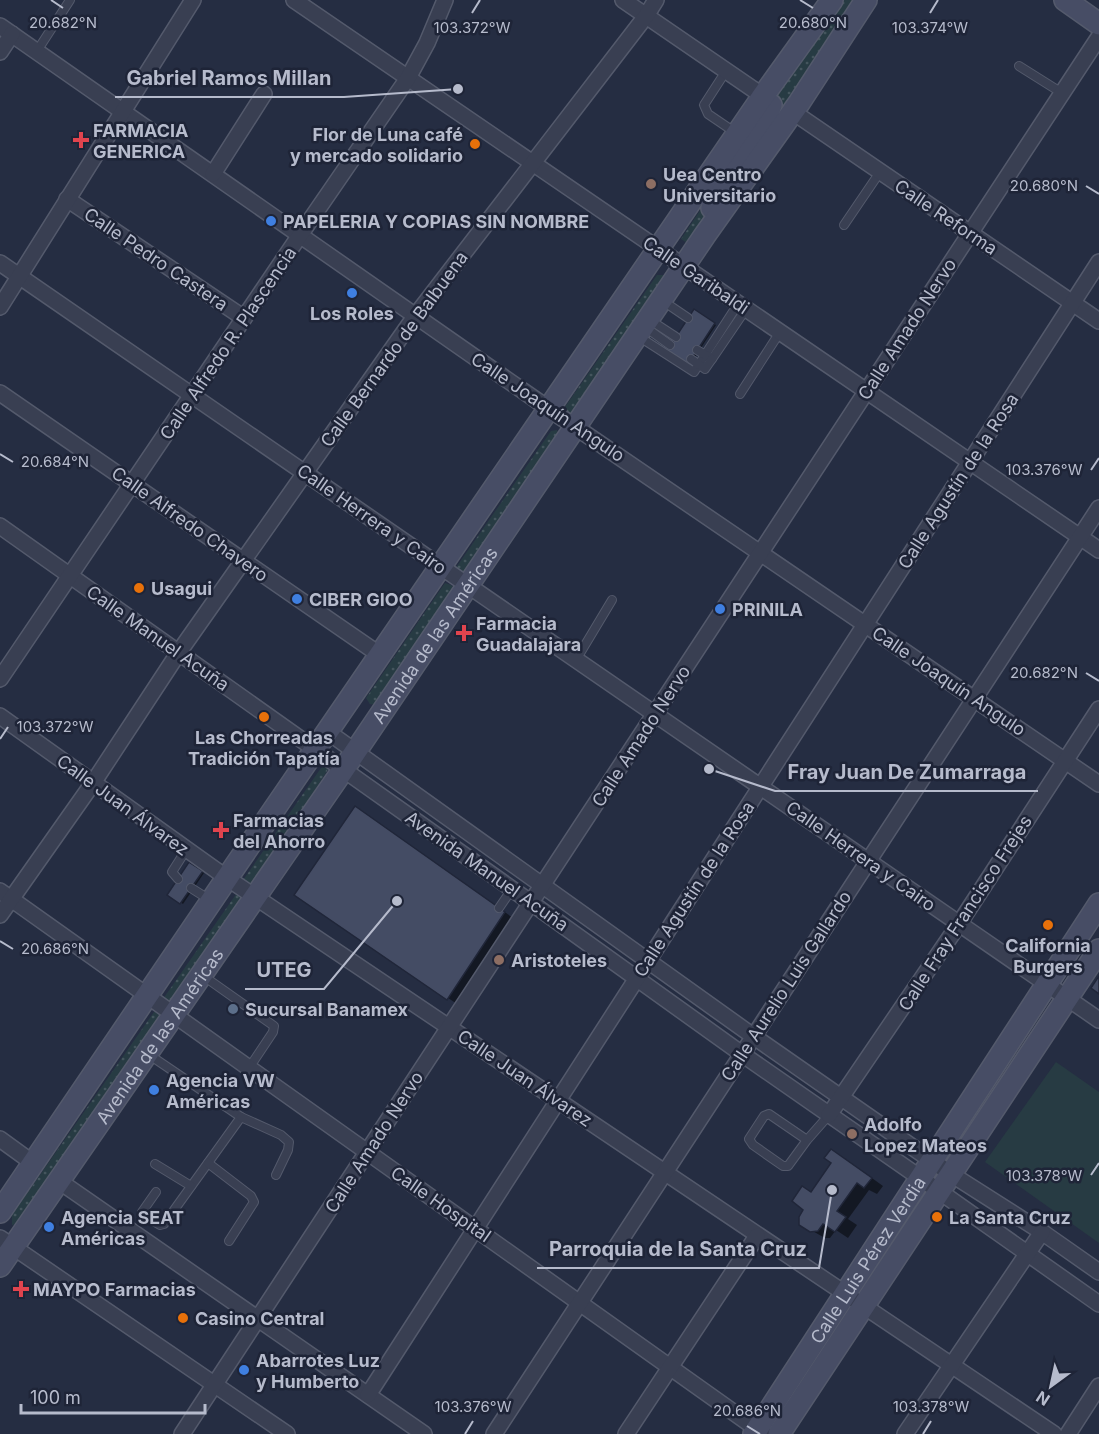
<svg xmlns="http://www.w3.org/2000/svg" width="1099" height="1434" font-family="Inter,sans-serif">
<defs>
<pattern id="grass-dots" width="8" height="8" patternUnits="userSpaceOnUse" patternTransform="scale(1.5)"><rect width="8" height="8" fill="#273b43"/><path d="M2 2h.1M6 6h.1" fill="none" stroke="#44555d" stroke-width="1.8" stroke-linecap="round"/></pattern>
</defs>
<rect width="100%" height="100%" fill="#252d42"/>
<g fill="url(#grass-dots)">
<path d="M 844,0 L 855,0 L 785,107 L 774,100 Z"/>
<path d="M 746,142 L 706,219 L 690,245 L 681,239 Z"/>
<path d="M 657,275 L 664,275 L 667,281 L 576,413 L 568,413 L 565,407 Z"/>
<path d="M 557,430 L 559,438 L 466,574 L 458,574 L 455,569 L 551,431 Z"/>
<path d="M 445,583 L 451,585 L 455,590 L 376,705 L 370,704 L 366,698 Z"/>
<path d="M 326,765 L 329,768 L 251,888 L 241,883 L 321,768 Z"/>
<path d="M 239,890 L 248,896 L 172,1004 L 163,999 Z"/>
<path d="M 162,1011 L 164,1018 L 22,1223 L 12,1225 L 12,1215 L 154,1012 Z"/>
</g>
<path fill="#273b43" d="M 1056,1062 L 1099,1092 L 1099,1243 L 985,1162 Z"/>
<g fill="#0007">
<path d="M 695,311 L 716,325 L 689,366 L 668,352 Z"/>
<path d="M 365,813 L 513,918 L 457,1004 L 296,895 Z"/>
<path d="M 190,864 L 204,873 L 183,904 L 169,894 Z"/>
<path d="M 844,1158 L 883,1186 L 877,1194 L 869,1190 L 848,1219 L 857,1225 L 848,1238 L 836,1230 L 830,1238 L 825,1238 L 800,1224 L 812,1193 Z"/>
</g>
<g fill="#444c64" stroke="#202639" stroke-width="1.5">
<path d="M 694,309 L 715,323 L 687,366 L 666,352 Z"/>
<path d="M 355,806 L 505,912 L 447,1000 L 294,895 Z"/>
<path d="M 189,862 L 203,871 L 180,904 L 167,895 Z"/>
<path d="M 1099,976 L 1099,994 L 1091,988 Z"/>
<path d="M 831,1149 L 872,1178 L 864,1188 L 857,1183 L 837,1211 L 846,1217 L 835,1232 L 823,1224 L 818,1231 L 810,1232 L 799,1225 L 799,1217 L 803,1210 L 792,1201 L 802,1186 L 811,1192 L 831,1163 L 824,1158 Z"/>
</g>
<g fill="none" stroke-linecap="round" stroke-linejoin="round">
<g stroke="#545a6c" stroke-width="10">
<g id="lane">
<path d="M 37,51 L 70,0"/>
<path d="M 1019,66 L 1062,93"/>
<path d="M 726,71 L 704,105 L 708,114 L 736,133"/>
<path d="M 844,225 L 880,172"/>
<path d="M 663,301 L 688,318"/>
<path d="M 650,320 L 676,337"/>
<path d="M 645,327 L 670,345"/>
<path d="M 638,336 L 694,372 L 738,304"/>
<path d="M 697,350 L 712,359 L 746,309"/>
<path d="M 691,359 L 705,369 L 712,359"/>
<path d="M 740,394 L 780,332"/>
<path d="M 576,660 L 612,600"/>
<path d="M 178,879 L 172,872 L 186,850"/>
<path d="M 191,888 L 210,900"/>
<path d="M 499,908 L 512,889"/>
<path d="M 202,975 L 274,1026 L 273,1032 L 249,1068"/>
<path d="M 148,1054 L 241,1117 L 164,1224 L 160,1225 L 143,1215 L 142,1212 L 156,1192"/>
<path d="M 241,1117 L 281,1135 L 289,1142 L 288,1150 L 276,1175"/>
<path d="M 807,1140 L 769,1114 L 764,1116 L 749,1139 L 753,1145 L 783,1166 L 788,1166 L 807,1140 L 829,1115"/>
<path d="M 208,1163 L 251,1196 L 254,1202 L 229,1241"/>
<path d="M 155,1164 L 191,1186"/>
</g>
</g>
<g stroke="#545a6c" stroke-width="18">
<g id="street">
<path d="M 294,0 L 1099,550"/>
<path d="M 623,0 L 763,96"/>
<path d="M 0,26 L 549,409 L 1099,784"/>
<path d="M 0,52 L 12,34"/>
<path d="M 793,112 L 1099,321"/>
<path d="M 213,174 L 264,94"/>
<path d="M 67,199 L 244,318"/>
<path d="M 0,263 L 1099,1020"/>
<path d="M 0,307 L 193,0"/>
<path d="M 0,393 L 380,655"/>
<path d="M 0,526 L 512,889 L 742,1054 L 919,1177 L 1099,1304"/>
<path d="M 0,679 L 300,235 L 408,78 L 427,43 L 445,0"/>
<path d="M 0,716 L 227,878 L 1054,1434"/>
<path d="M 328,732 L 753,1036 L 951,1174 L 1042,1232 L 1099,1272"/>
<path d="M 0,891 L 764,1434"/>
<path d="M 0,915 L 93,783 L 179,652 L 416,315 L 646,16 L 656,0"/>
<path d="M 829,1115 L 959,924 L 1099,709"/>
<path d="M 0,1139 L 33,1163"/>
<path d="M 59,1181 L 424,1434"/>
<path d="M 0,1238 L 287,1434"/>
<path d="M 368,1395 L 1099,262"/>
<path d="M 182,1434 L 1099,37"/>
<path d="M 494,1434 L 1099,508"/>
<path d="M 626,1434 L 757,1236"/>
<path d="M 905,1434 L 1042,1232"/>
<path d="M 1068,1434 L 1099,1386"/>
</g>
</g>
<g stroke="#545a6c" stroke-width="24">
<g id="secondary">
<path d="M 1065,0 L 1099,24"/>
<path d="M 712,208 L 722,186 L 767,115 L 771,105"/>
<path d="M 0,1212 L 227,878 L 763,96 L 832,0"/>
<path id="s1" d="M 0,1266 L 343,770 L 705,235 L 799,103 L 866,0"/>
<path id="s2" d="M 754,1434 L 1099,904"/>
<path d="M 779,1434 L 1099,950"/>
</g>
</g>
<use href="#lane" stroke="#393f52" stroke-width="8"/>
<use href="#street" stroke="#393f52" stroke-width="15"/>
<use href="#secondary" stroke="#474d65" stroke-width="21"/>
</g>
<path fill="none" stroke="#b6bbcc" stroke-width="2" d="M 51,0 L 63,8M 800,0 L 813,8M 472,13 L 480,0M 930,13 L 938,0M 1086,186 L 1099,194M 0,454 L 13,462M 1091,470 L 1099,458M 1086,673 L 1099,681M 0,739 L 8,727M 0,941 L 13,949M 1091,1175 L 1099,1163M 747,1426 L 760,1434M 465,1434 L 473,1421M 923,1434 L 931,1421"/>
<g fill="#e0444e" stroke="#1e2437" stroke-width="2">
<path d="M78 131h6v6h6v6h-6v6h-6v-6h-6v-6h6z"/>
<path d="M461 624h6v6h6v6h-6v6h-6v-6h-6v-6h6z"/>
<path d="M218 821h6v6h6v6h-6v6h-6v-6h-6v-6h6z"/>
<path d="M18 1280h6v6h6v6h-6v6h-6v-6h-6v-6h6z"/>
</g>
<g fill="#e8710a" stroke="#1e2437" stroke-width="2">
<circle cx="475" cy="144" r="6"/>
<circle cx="139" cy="588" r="6"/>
<circle cx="264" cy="717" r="6"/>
<circle cx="1048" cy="925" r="6"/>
<circle cx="937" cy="1217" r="6"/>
<circle cx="183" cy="1318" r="6"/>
</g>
<g fill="#8d6e63" stroke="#1e2437" stroke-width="2">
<circle cx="651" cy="184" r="6"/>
<circle cx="499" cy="960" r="6"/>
<circle cx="852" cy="1134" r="6"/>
</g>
<g fill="#3f7fe0" stroke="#1e2437" stroke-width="2">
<circle cx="271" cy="221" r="6"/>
<circle cx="352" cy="293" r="6"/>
<circle cx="297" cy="599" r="6"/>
<circle cx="720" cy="609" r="6"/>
<circle cx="154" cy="1090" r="6"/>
<circle cx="49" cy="1227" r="6"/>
<circle cx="244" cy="1370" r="6"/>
</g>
<circle fill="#5c6f8a" stroke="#1e2437" stroke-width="2" cx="233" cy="1009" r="6"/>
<g text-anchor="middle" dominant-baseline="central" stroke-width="5" stroke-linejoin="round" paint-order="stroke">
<g font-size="18" font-weight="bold" fill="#b6bbcc" stroke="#1e2437" text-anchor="start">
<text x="93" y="130">FARMACIA<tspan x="93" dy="21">GENERICA</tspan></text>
<text x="463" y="134" text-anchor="end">Flor de Luna café<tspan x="463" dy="21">y mercado solidario</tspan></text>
<text x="663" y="174">Uea Centro<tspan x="663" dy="21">Universitario</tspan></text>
<text x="283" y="221">PAPELERIA Y COPIAS SIN NOMBRE</text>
<text x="352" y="313" text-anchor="middle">Los Roles</text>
<text x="151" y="588">Usagui</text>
<text x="309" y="599">CIBER GIOO</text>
<text x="732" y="609">PRINILA</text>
<text x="476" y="623">Farmacia<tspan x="476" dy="21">Guadalajara</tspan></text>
<text x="264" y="737" text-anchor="middle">Las Chorreadas<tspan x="264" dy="21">Tradición Tapatía</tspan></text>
<text x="233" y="820">Farmacias<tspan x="233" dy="21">del Ahorro</tspan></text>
<text x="1048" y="945" text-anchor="middle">California<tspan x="1048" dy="21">Burgers</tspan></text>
<text x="511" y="960">Aristoteles</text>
<text x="245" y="1009">Sucursal Banamex</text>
<text x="166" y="1080">Agencia VW<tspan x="166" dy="21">Américas</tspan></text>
<text x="864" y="1124">Adolfo<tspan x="864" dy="21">Lopez Mateos</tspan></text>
<text x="61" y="1217">Agencia SEAT<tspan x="61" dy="21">Américas</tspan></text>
<text x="949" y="1217">La Santa Cruz</text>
<text x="33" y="1289">MAYPO Farmacias</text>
<text x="195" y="1318">Casino Central</text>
<text x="256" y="1360">Abarrotes Luz<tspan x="256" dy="21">y Humberto</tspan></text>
</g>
<g font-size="18" fill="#b6bbcc" stroke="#1e2437">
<text transform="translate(946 217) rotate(34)">Calle Reforma</text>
<text transform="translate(156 259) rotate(34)">Calle Pedro Castera</text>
<text transform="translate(696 275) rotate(34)">Calle Garibaldi</text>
<text transform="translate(907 329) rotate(-57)">Calle Amado Nervo</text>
<text transform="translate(228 343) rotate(-56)">Calle Alfredo R. Plascencia</text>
<text transform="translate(394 349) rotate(-54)">Calle Bernardo de Balbuena</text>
<text transform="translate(548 407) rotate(34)">Calle Joaquín Angulo</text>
<text transform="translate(958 481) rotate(-57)">Calle Agustín de la Rosa</text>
<text transform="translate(372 519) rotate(35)">Calle Herrera y Cairo</text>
<text transform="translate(190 524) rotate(35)">Calle Alfredo Chavero</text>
<text stroke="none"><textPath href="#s1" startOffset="766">Avenida de las Américas</textPath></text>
<text transform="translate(158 638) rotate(35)">Calle Manuel Acuña</text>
<text transform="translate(949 681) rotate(34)">Calle Joaquín Angulo</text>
<text transform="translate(641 736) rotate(-57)">Calle Amado Nervo</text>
<text transform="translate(123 805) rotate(36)">Calle Juan Álvarez</text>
<text transform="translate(861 856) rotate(35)">Calle Herrera y Cairo</text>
<text transform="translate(487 871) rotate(35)">Avenida Manuel Acuña</text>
<text transform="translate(694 889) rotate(-57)">Calle Agustín de la Rosa</text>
<text transform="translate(965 913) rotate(-57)">Calle Fray Francisco Frejes</text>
<text transform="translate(786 986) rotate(-57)">Calle Aurelio Luis Gallardo</text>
<text stroke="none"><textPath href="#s1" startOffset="280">Avenida de las Américas</textPath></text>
<text transform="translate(525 1078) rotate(34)">Calle Juan Álvarez</text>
<text transform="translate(374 1142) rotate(-57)">Calle Amado Nervo</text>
<text transform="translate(441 1204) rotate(35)">Calle Hospital</text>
<text stroke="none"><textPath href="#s2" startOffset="208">Calle Luis Pérez Verdia</textPath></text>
</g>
</g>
<g font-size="15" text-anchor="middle" fill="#b6bbcc" stroke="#1e2437" stroke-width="5" stroke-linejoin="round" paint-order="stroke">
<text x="63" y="28">20.682°N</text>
<text x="813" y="28">20.680°N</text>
<text x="930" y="33">103.374°W</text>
<text x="472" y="33">103.372°W</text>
<text x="1044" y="191">20.680°N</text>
<text x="55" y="467">20.684°N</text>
<text x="1044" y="475">103.376°W</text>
<text x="1044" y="678">20.682°N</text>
<text x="55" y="732">103.372°W</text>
<text x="55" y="954">20.686°N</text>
<text x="1044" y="1181">103.378°W</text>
<text x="473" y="1412">103.376°W</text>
<text x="931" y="1412">103.378°W</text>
<text x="747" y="1416">20.686°N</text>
</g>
<path fill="none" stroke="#b6bbcc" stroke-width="2" d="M458 89L344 97H115M709 769L775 791H1038M397 901L324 989H245M832 1190L819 1268H537"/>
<g fill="#b6bbcc" stroke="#1e2437" stroke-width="2">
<circle cx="458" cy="89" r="6"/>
<circle cx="709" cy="769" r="6"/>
<circle cx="397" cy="901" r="6"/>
<circle cx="832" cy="1190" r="6"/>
</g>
<g font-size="20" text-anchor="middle" font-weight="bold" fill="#b6bbcc" stroke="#1e2437" stroke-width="5" stroke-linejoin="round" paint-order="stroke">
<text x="229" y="85">Gabriel Ramos Millan</text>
<text x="907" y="779">Fray Juan De Zumarraga</text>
<text x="284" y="977">UTEG</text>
<text x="678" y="1256">Parroquia de la Santa Cruz</text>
</g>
<g transform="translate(1051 1386) rotate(213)" stroke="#1e2437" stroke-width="4.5" paint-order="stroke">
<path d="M0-4.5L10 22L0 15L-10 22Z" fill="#b6bbcc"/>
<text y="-9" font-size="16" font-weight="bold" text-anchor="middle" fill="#b6bbcc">N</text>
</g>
<path d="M21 1404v9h184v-9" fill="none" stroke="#b6bbcc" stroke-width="3"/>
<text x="30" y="1404" font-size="18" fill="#b6bbcc" stroke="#1e2437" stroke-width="4.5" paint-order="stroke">100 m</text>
</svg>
